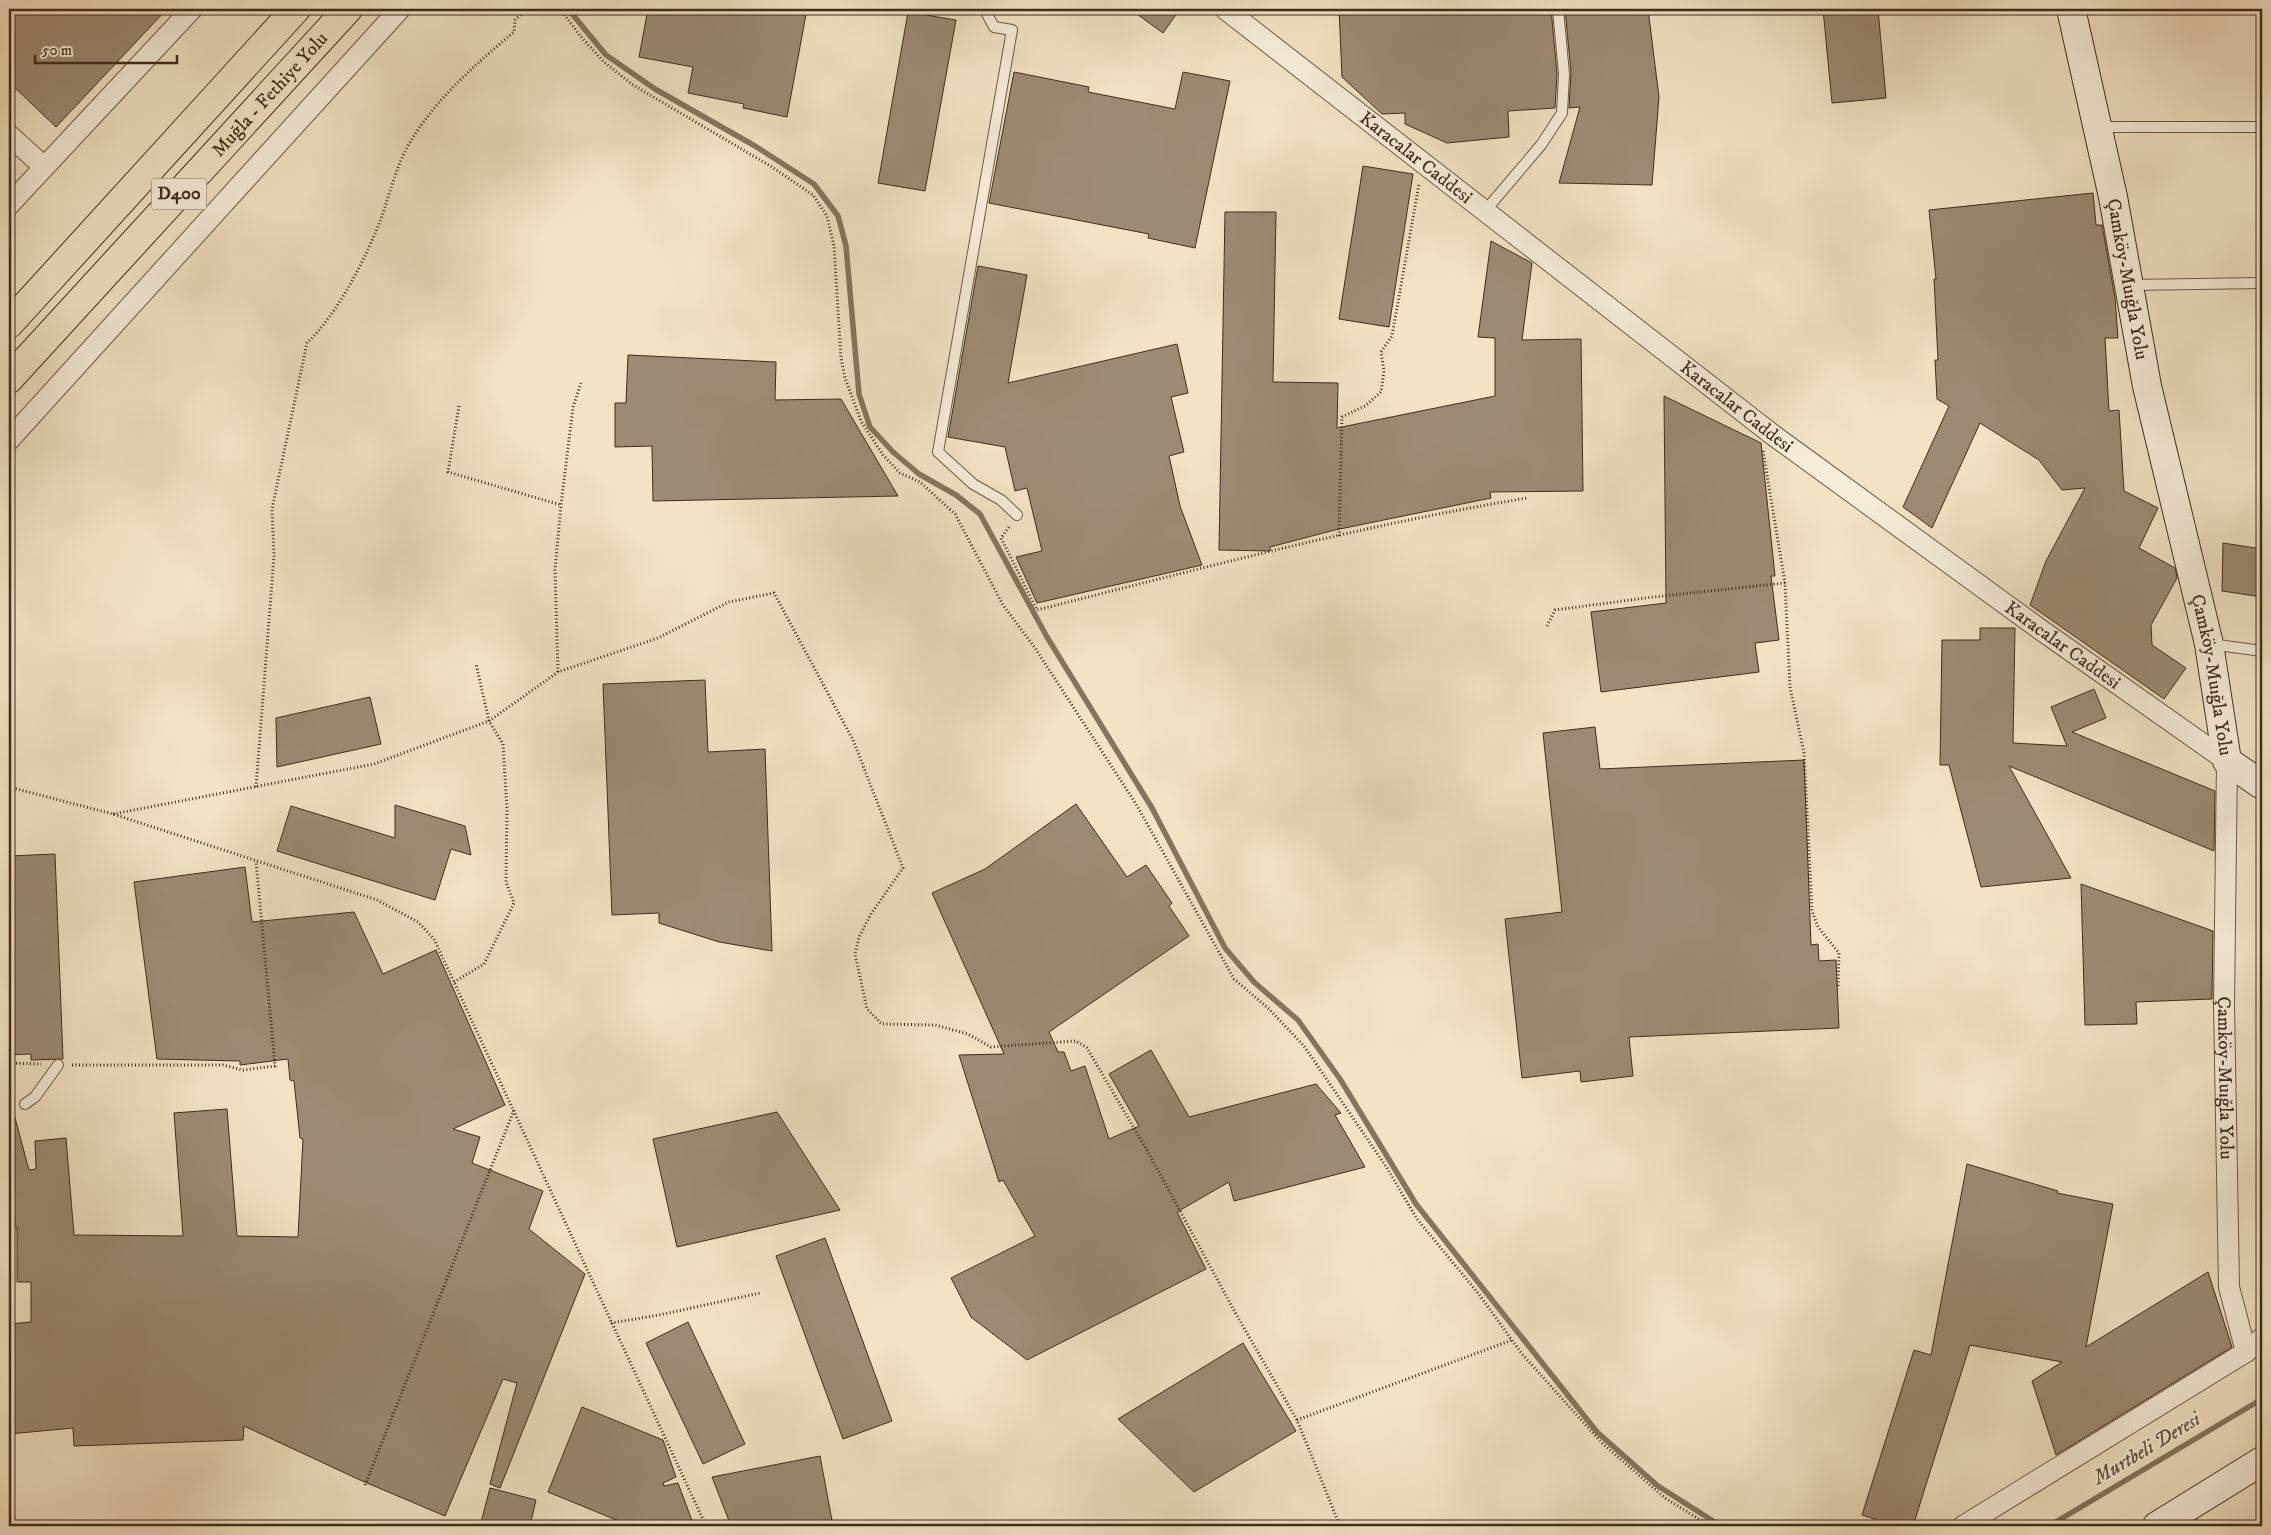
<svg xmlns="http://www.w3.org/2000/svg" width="2271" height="1535" font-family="'IM FELL DW Pica',serif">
<rect width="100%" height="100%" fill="#f1e3c4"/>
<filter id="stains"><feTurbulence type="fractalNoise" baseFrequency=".004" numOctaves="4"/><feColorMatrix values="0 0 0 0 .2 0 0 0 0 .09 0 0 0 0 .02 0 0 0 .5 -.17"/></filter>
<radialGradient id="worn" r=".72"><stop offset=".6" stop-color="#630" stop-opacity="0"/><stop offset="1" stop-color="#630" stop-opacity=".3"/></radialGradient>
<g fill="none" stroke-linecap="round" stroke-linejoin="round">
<g stroke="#86755e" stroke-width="5.5">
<path d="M 568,9 L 606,55 L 655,89 L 755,146 L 814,184 L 838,216 L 846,246 L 859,394 L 870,427 L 893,452 L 919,474 L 956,495 L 980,514 L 1047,637 L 1152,808 L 1225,948 L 1254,982 L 1298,1020 L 1340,1079 L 1416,1204 L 1597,1432 L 1658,1486 L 1721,1526"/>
<path d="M 2049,1526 L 2262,1399"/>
</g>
</g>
<g fill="#9c8b73" stroke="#402c1b">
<path d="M 9,9 L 167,9 L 56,127 L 9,82 Z"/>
<path d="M 648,9 L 807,9 L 787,117 L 743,108 L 744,104 L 688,93 L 693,67 L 639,57 Z"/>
<path d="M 1130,9 L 1180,9 L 1163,33 Z"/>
<path d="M 1339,9 L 1551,9 L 1557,74 L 1555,108 L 1508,111 L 1509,137 L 1447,143 L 1405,124 L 1405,113 L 1382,114 L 1342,77 Z"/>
<path d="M 1565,9 L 1648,9 L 1659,97 L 1652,185 L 1559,183 L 1580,107 L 1569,108 L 1571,73 Z"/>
<path d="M 1823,9 L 1878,9 L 1886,98 L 1832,103 Z"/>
<path d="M 908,12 L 956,20 L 925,191 L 878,183 Z"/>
<path d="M 1014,72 L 1089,87 L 1088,92 L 1175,109 L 1183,72 L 1230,81 L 1195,248 L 1148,238 L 1149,234 L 989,203 Z"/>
<path d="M 1363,166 L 1413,174 L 1389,327 L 1339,319 Z"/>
<path d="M 2093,193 L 2096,225 L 2102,225 L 2115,298 L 2118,338 L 2105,338 L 2109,411 L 2119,410 L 2124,491 L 2158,508 L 2139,548 L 2175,568 L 2177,578 L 2151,625 L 2152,645 L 2186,668 L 2164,699 L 2030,605 L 2046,561 L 2085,488 L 2062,490 L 2039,460 L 1980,423 L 1932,528 L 1903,507 L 1949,406 L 1937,399 L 1935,360 L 1938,360 L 1934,279 L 1936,279 L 1929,210 Z"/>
<path d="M 1225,212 L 1276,212 L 1273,382 L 1338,383 L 1337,428 L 1495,396 L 1495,338 L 1478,337 L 1491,241 L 1532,263 L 1522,340 L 1581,339 L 1583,491 L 1490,492 L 1491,498 L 1335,530 L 1270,547 L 1270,551 L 1219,550 Z"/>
<path d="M 978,266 L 1027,275 L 1008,383 L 1177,344 L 1188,393 L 1171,397 L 1184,452 L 1169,456 L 1180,506 L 1202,565 L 1037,603 L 1016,557 L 1042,551 L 1027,488 L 1015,491 L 1005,447 L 948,437 Z"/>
<path d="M 628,355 L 776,362 L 775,400 L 841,399 L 898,496 L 653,501 L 652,446 L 615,447 L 615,403 L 626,403 Z"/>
<path d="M 1664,396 L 1761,443 L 1775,576 L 1771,576 L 1779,640 L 1755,643 L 1759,672 L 1601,692 L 1591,612 L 1666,603 Z"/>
<path d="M 2223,543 L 2262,549 L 2262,597 L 2222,591 Z"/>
<path d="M 1980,628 L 2015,628 L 2013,743 L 2067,746 L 2051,707 L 2094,689 L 2106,718 L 2072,732 L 2215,791 L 2214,851 L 2009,766 L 2071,878 L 1981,887 L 1949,765 L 1940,765 L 1942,640 L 1980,640 Z"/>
<path d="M 705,680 L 708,752 L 765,749 L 772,951 L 719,942 L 659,923 L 659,913 L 612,915 L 603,684 Z"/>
<path d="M 370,697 L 381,744 L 277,767 L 276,718 Z"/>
<path d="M 1595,727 L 1600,769 L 1804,760 L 1811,945 L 1818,944 L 1819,961 L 1836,960 L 1839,1028 L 1629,1037 L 1633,1076 L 1581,1082 L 1580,1071 L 1522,1078 L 1505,919 L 1562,912 L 1543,733 Z"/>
<path d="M 1076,804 L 1127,877 L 1146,865 L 1172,903 L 1169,906 L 1189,936 L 1049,1032 L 1058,1052 L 1064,1052 L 1071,1071 L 1085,1066 L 1109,1139 L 1139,1126 L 1109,1074 L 1151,1050 L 1189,1117 L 1316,1084 L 1341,1113 L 1335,1115 L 1365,1167 L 1234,1201 L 1229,1182 L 1177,1212 L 1206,1269 L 1027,1360 L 971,1317 L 951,1278 L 1035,1236 L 1003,1180 L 999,1182 L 959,1055 L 1004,1054 L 932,893 L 985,869 Z"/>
<path d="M 395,805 L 465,826 L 471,855 L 451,849 L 435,900 L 277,851 L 291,806 L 395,838 Z"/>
<path d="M 55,854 L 63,1059 L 31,1060 L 31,1054 L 9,1055 L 9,856 Z"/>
<path d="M 245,867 L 252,922 L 354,912 L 383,974 L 436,950 L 505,1105 L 453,1129 L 480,1137 L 472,1163 L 543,1191 L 529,1229 L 585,1274 L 500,1488 L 490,1484 L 517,1383 L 503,1379 L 445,1516 L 360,1480 L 244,1426 L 243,1440 L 74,1446 L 73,1428 L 9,1434 L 9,1324 L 31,1322 L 31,1282 L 17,1282 L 17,1227 L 9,1227 L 9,1115 L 14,1114 L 29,1170 L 36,1169 L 35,1141 L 66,1138 L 74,1235 L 183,1236 L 174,1113 L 227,1109 L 237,1236 L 298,1237 L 303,1139 L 300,1138 L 294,1081 L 290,1080 L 288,1059 L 240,1065 L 240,1061 L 157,1059 L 134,882 Z"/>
<path d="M 2081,884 L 2213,931 L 2212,999 L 2136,1002 L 2137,1024 L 2085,1025 Z"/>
<path d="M 777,1112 L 840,1210 L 677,1247 L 653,1139 Z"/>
<path d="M 1967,1164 L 2058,1191 L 2057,1193 L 2113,1204 L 2086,1347 L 2208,1272 L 2232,1347 L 2056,1455 L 2032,1381 L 2062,1362 L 1970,1345 L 1913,1526 L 1896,1526 L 1862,1515 L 1914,1350 L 1931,1355 Z"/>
<path d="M 825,1238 L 892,1421 L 843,1439 L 776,1256 Z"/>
<path d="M 688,1322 L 745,1444 L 703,1464 L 646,1343 Z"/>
<path d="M 1243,1343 L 1296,1431 L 1194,1492 L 1118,1419 Z"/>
<path d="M 582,1407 L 663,1440 L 676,1477 L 663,1483 L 664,1486 L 678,1483 L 694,1526 L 631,1526 L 548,1492 Z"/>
<path d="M 820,1456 L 833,1526 L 731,1526 L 712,1477 Z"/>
<path d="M 490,1488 L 536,1500 L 530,1526 L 480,1526 Z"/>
</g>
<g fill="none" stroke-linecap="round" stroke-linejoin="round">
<g stroke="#6c5a45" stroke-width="12">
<g id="lane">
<path d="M 989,9 L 987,14 L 994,27 L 1012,30 L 938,452 L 973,484 L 1001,500 L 1017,515"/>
<path d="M 2098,127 L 2262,127"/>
<path d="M 1485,211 L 1541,145 L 1562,113 L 1564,74 L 1558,9"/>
<path d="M 2130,285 L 2262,283"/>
<path d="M 2210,644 L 2262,651"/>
<path d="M 25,1104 L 35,1097 L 58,1065"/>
</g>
</g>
<g stroke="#6c5a45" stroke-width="22">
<g id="street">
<path id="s1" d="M 1225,9 L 1773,435 L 2041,630 L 2227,761 L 2224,1005 L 2229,1287 L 2246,1352"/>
<path d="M 9,135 L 43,166"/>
<path d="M 9,205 L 192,9"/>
<path d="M 9,440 L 400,9"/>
<path d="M 1963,1526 L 2246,1352 L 2262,1338"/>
</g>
</g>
<g stroke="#402c1b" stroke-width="30">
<g id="secondary">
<path id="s2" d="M 2071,9 L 2113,197 L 2147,386 L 2209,644 L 2227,761 L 2262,785"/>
<path d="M 2157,1526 L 2262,1461"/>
</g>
</g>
<g stroke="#402c1b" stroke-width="30">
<g id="highway">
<path d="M 9,324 L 296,9"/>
<path id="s3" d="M 9,379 L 348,9"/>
</g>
</g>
<g stroke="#402c1b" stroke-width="3" stroke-dasharray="1 2.5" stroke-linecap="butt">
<path d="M 560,9 L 582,38 L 604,62 L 633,85 L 772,167 L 813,195 L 827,216 L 834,246 L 841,358 L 845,378 L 861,421 L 883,455 L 900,473 L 920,482 L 955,514 L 1003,605 L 1035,648 L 1136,804 L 1234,979 L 1269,1009 L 1304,1046 L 1387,1168 L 1417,1219 L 1478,1293 L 1522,1354 L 1601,1442 L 1665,1498 L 1710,1526"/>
<path d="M 459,406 L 448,472 L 561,505"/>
<path d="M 1763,451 L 1785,583 L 1790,687 L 1804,753 L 1812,911 L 1818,927 L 1839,953 L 1838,987"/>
<path d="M 1009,527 L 1001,538 L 1037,610 C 1199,569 1362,525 1527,498"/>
<path d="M 1339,536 L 1342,417 L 1365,406 L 1381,392 L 1384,371 L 1381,352 L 1392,336 L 1419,184"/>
<path d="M 1547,626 L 1555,610 L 1653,597 L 1785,583"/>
<path d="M 558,672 L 555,570 L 561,505 L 573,407 L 581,383"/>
<path d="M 9,787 L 113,814 L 377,900 L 418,922 L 434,939 L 706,1526"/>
<path d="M 256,787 L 274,556 L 272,509 L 307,343 C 339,312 366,258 382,216 C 391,190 397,163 412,139 C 437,98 478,62 514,32 L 515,20 L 527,9"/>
<path d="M 113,814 L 374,764 L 489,721 L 558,672 L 658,638 L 729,602 L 774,593 L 853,740 L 903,868 L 871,914 L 859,937 L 855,954 L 867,1009 L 882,1024 L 935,1025 L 968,1034 L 991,1047 L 1076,1041 L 1087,1048 L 1148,1152 L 1236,1314 L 1297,1420 L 1340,1526"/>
<path d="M 454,982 L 484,964 L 514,903 L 506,882 L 507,809 L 503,744 L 489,721 L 476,664"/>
<path d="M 9,1063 L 41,1064"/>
<path d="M 72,1065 L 223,1065 L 243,1070 L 275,1066 L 256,861"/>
<path d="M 611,1323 L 659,1315 L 760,1293"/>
<path d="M 1297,1420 L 1512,1340"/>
<path d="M 365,1485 L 514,1110"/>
</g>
<use href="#lane" stroke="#f6edd9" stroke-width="10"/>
<use href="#street" stroke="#f6edd9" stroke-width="20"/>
<use href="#secondary" stroke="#f6edd9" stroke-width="28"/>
<use href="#highway" stroke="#f1e3c4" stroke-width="28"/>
</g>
<g text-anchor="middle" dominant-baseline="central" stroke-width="4" stroke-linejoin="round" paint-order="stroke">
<rect fill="#f6edd9" stroke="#776654" stroke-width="1" x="151.5" y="178.5" width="55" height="31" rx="4"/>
<g font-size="18" font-weight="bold" fill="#402c1b">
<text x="179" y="194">D400</text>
</g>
<g font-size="19" fill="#402c1b" stroke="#f6edd9">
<text stroke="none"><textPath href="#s3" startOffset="386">Muğla - Fethiye Yolu</textPath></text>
<text stroke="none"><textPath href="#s1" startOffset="242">Karacalar Caddesi</textPath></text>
<text stroke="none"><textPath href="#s2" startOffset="276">Çamköy-Muığla Yolu</textPath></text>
<text stroke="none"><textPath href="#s1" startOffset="648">Karacalar Caddesi</textPath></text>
<text stroke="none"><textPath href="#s1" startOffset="1052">Karacalar Caddesi</textPath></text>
<text stroke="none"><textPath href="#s2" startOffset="681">Çamköy-Muığla Yolu</textPath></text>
<text stroke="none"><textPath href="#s1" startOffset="1570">Çamköy-Muığla Yolu</textPath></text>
</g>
<g font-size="20" font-style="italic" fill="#63503d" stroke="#f6edd9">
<text transform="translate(2147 1449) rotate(-31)">Murtbeli Deresi</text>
</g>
</g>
<rect width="2271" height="1535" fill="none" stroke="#f1e3c4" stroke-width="30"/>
<rect x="10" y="10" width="2251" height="1515" fill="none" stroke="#402c1b" stroke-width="2.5"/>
<rect x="15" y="15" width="2241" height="1505" fill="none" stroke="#402c1b"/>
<path d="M35 55v8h142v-8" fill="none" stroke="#402c1b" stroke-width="2.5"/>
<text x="42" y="55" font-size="15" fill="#402c1b" stroke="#f6edd9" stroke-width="4" paint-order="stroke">50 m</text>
<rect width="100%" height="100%" filter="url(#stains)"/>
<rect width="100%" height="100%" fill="url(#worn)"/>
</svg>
